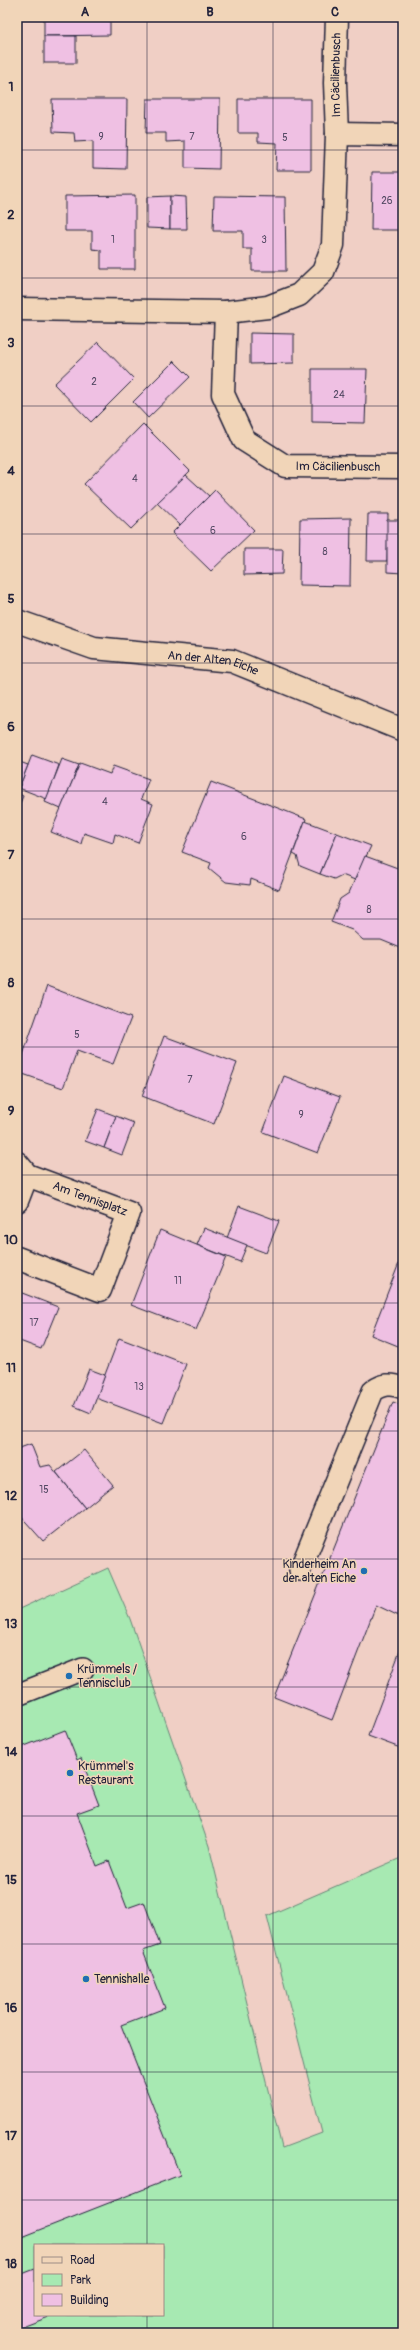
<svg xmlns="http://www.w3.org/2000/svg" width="420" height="2350" font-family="Pangolin,sans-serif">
<rect width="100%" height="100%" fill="#f0cfc5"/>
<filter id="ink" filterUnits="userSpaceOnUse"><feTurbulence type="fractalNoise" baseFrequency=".025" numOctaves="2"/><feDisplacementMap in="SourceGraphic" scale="8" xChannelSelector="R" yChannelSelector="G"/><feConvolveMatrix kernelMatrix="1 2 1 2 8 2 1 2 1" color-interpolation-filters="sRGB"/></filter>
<g filter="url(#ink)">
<path fill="#a7e9b2" stroke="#648676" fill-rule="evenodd" d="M 108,1568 L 130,1619 L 209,1846 L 282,2148 L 322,2133 L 267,1916 L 403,1857 L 403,2333 L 17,2333 L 17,1610 ZM 35,2245 L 163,2245 L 163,2315 L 35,2315 Z"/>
<g fill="#efc0e3" stroke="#22223b">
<path d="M 44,17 L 110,17 L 110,35 L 44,36 Z"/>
<rect x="44" y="36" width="32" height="27"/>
<path d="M 52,99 L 127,99 L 126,169 L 93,168 L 93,141 L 75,142 L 74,133 L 53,132 Z"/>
<path d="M 147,99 L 220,99 L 219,169 L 185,168 L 185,141 L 166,142 L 166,133 L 146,133 Z"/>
<path d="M 238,99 L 311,99 L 311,170 L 276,170 L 277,143 L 258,142 L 258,133 L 238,133 Z"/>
<path d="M 372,172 L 403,172 L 403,230 L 371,230 Z"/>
<path d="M 135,195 L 135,269 L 101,269 L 101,250 L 92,249 L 92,231 L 65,231 L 65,196 Z"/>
<path d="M 170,196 L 170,229 L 147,228 L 147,197 Z"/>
<path d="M 170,196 L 186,197 L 187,229 L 170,229 Z"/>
<path d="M 214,196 L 285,197 L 286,271 L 252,271 L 252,249 L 243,249 L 243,231 L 213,231 Z"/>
<path d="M 250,333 L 294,334 L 294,363 L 250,364 Z"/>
<path d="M 98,342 L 134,379 L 91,422 L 54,384 Z"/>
<path d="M 174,361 L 190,377 L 148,418 L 133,402 Z"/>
<path d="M 312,369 L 367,369 L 365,423 L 312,422 Z"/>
<path d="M 143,424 L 190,471 L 131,529 L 84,484 Z"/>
<path d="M 186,475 L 209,496 L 180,525 L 157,503 Z"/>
<path d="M 215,490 L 254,530 L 211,571 L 172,533 Z"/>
<path d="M 368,514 L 388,514 L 387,561 L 367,561 Z"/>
<path d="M 351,518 L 350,586 L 299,585 L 300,519 Z"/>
<path d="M 387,520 L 403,520 L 403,573 L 387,572 Z"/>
<path d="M 244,549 L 283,549 L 282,574 L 244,575 Z"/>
<path d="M 32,755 L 59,765 L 47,799 L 19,788 Z"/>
<path d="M 62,759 L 79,765 L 61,809 L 45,802 Z"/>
<path d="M 17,761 L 28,765 L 17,793 L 23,796 L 17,811 Z"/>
<path d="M 80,763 L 110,774 L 113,766 L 149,779 L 141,799 L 153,804 L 138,843 L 115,834 L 113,843 L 84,833 L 81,844 L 51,832 Z"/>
<path d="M 211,782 L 306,819 L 279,890 L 251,879 L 250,885 L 226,882 L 209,868 L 211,863 L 182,852 Z"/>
<path d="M 305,821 L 337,833 L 320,874 L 300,866 L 297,856 L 293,854 Z"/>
<path d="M 337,833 L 371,846 L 355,880 L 342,875 L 334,879 L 320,874 Z"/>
<path d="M 365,856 L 403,870 L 403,949 L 381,940 L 363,940 L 352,930 L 331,922 L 340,899 L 349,893 Z"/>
<path d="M 47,986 L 131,1018 L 113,1064 L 77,1051 L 63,1088 L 17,1072 Z"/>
<path d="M 164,1036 L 237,1063 L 214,1124 L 142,1096 Z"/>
<path d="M 284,1076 L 340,1097 L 318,1153 L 263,1132 Z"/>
<path d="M 98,1109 L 116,1116 L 104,1148 L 85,1141 Z"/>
<path d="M 116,1116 L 134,1123 L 122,1155 L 104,1148 Z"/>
<path d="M 239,1206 L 279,1221 L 266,1253 L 227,1238 Z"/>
<path d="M 204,1228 L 247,1245 L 240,1262 L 197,1245 Z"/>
<path d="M 160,1230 L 226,1257 L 196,1330 L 131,1305 Z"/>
<path d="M 403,1253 L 403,1348 L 371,1335 Z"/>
<path d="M 17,1291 L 58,1307 L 41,1349 L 17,1340 Z"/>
<path d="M 119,1338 L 186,1364 L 163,1423 L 96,1398 Z"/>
<path d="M 89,1369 L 105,1375 L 91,1413 L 74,1406 Z"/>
<path d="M 393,1402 L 403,1406 L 403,1618 L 376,1605 L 332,1720 L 274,1697 Z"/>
<path d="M 31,1444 L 40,1467 L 50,1465 L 85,1508 L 43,1541 L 17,1512 L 17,1449 Z"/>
<path d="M 84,1450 L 113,1485 L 85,1508 L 56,1472 Z"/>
<path d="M 403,1643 L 403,1749 L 368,1736 Z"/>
<path d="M 65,1730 L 77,1760 L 81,1758 L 99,1805 L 77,1813 L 97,1866 L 109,1861 L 127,1908 L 144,1902 L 160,1945 L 143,1951 L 165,2008 L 121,2025 L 180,2175 L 17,2239 L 17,1749 Z"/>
<path d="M 35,2269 L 35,2315 L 54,2315 L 17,2329 L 17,2276 Z"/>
</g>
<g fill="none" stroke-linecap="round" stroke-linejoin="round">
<g stroke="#22223b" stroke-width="24">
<g id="lane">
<path d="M 300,1570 L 373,1391 C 383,1384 391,1383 403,1388"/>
<path d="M 17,1695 L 83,1669"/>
</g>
</g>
<g stroke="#22223b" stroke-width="25">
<g id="street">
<path id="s1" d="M 337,134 L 335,83 L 337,17"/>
<path d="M 17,309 L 226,312 L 268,307 L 299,295 L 323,272 L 333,245 L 337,134 L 403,135"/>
<path id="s2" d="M 226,312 L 223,394 L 244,440 L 285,466 L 403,467"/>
<path id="s3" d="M 17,621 L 94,648 L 232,661 L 403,730"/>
<path id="s4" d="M 17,1163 L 27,1175 L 129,1213 L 100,1290 L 17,1258"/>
<path d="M 17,1201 L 27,1175"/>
</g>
</g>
<use href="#lane" stroke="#f1d5b8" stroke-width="21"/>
<use href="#street" stroke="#f1d5b8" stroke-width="22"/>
</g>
</g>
<path fill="none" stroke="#22223b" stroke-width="1" stroke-opacity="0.55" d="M 147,17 L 147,2245M 273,17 L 273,2333M 17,150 L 403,150M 17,278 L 403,278M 17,406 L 403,406M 17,534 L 403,534M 17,663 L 403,663M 17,791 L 403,791M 17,919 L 403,919M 17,1047 L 403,1047M 17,1175 L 403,1175M 17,1303 L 403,1303M 17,1431 L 403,1431M 17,1559 L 403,1559M 17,1687 L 403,1687M 17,1816 L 403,1816M 17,1944 L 403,1944M 17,2072 L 403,2072M 17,2200 L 403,2200M 147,2315 L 147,2333"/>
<g fill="#1f6fb2" stroke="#f1d5b8" stroke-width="1.5">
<circle cx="364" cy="1571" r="4"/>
<circle cx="69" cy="1676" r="4"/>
<circle cx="70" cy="1773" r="4"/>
<circle cx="86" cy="1979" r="4"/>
</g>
<g text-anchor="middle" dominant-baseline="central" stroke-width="3" stroke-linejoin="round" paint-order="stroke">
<g font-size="10" fill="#554a65">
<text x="101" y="137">9</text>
<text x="192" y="137">7</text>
<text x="285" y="138">5</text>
<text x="387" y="201">26</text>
<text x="113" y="240">1</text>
<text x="264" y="240">3</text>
<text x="94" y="382">2</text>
<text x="339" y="395">24</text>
<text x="135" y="479">4</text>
<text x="213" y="531">6</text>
<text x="325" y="552">8</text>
<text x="105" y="802">4</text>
<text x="244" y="837">6</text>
<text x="369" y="910">8</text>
<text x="77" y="1035">5</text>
<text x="190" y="1080">7</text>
<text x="301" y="1115">9</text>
<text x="178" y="1281">11</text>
<text x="34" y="1323">17</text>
<text x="139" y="1387">13</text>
<text x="44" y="1490">15</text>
</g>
<g font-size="12" fill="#22223b" stroke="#f1d5b8">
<text stroke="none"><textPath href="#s1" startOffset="59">Im Cäcilienbusch</textPath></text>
<text stroke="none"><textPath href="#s2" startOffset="234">Im Cäcilienbusch</textPath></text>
<text stroke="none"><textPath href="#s3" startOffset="202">An der Alten Eiche</textPath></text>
<text stroke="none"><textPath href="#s4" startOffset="83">Am Tennisplatz</textPath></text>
</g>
<g font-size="12" fill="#22223b" stroke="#f1d5b8" text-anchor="start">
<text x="356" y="1564" text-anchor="end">Kinderheim An<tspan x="356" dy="14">der alten Eiche</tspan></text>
<text x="77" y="1669">Krümmels /<tspan x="77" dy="14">Tennisclub</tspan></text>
<text x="78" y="1766">Krümmel's<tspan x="78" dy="14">Restaurant</tspan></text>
<text x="94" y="1979">Tennishalle</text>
</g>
</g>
<rect width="420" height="2350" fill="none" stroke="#f1d5b8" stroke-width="44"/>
<rect x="34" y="2244" width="130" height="72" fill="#f1d5b8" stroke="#9e8d86"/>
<rect x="42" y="2257" width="20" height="6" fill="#f1d5b8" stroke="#9e8d86"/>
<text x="70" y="2264" font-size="12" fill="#22223b">Road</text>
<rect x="42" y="2274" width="20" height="12" fill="#a7e9b2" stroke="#9e8d86"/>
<text x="70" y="2284" font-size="12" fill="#22223b">Park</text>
<rect x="42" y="2294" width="20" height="12" fill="#efc0e3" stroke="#9e8d86"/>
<text x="70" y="2304" font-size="12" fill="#22223b">Building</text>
<rect x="22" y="22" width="376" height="2306" fill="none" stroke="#22223b" stroke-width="1.5"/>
<g font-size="13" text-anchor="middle" font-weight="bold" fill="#22223b">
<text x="85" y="16">A</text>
<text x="210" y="16">B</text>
<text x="335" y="16">C</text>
<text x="11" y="91">1</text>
<text x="11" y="219">2</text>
<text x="11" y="347">3</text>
<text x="11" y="475">4</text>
<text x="11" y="603">5</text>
<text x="11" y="731">6</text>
<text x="11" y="859">7</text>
<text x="11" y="987">8</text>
<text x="11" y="1115">9</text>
<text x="11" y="1244">10</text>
<text x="11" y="1372">11</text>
<text x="11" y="1500">12</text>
<text x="11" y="1628">13</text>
<text x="11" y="1756">14</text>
<text x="11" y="1884">15</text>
<text x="11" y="2012">16</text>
<text x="11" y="2140">17</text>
<text x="11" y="2268">18</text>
</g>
</svg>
